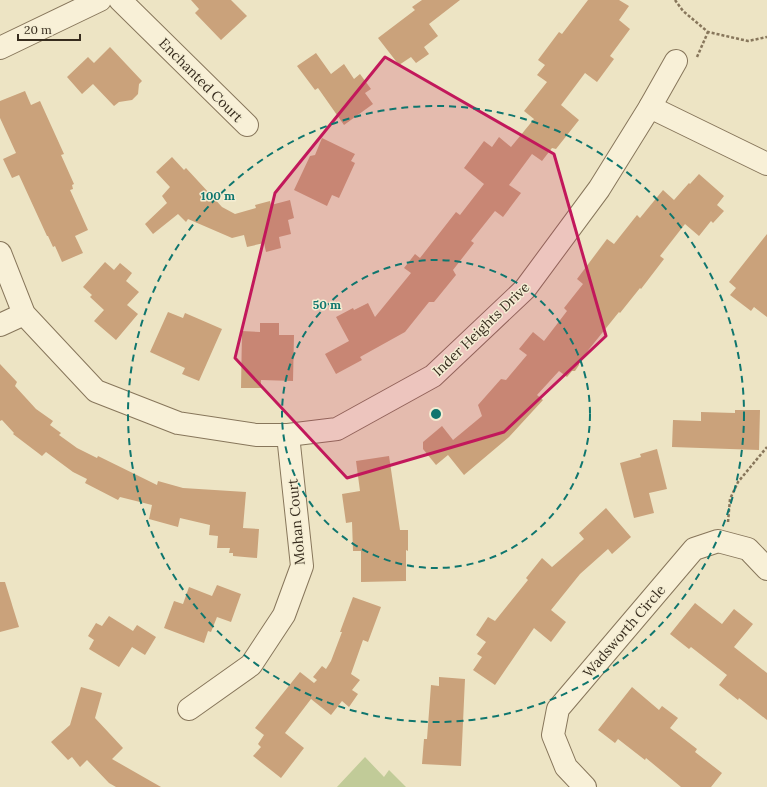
<svg xmlns="http://www.w3.org/2000/svg" width="767" height="787" font-family="Lora,serif">
<rect width="100%" height="100%" fill="#ede4c4"/>
<path fill="#c1cb98" d="M 365,757 L 384,777 L 389,770 L 406,787 L 337,787 Z"/>
<g fill="#caa27b">
<path d="M 191,0 L 231,0 L 247,16 L 221,40 L 195,13 L 199,9 Z"/>
<path d="M 422,0 L 460,0 L 429,24 L 438,36 L 424,47 L 429,54 L 416,63 L 411,57 L 399,65 L 378,38 L 415,10 L 412,7 Z"/>
<path d="M 588,0 L 619,0 L 629,6 L 619,20 L 630,29 L 610,56 L 614,59 L 597,82 L 585,73 L 561,105 L 579,120 L 556,149 L 552,148 L 542,161 L 532,154 L 509,185 L 521,193 L 503,217 L 495,211 L 471,241 L 474,243 L 453,270 L 456,275 L 434,302 L 429,302 L 405,332 L 360,357 L 362,360 L 336,374 L 325,354 L 349,341 L 336,317 L 353,308 L 354,310 L 368,303 L 375,317 L 411,273 L 404,268 L 415,254 L 420,258 L 456,212 L 460,215 L 484,184 L 464,168 L 484,141 L 492,147 L 499,137 L 511,147 L 534,119 L 524,111 L 547,82 L 537,75 L 545,65 L 538,60 L 559,32 L 562,34 Z"/>
<path d="M 110,47 L 142,81 L 139,84 L 138,94 L 132,100 L 119,102 L 114,106 L 93,84 L 82,94 L 67,77 L 88,57 L 94,63 Z"/>
<path d="M 316,53 L 331,74 L 344,64 L 354,79 L 360,74 L 371,89 L 365,93 L 373,104 L 344,125 L 318,88 L 315,90 L 297,66 Z"/>
<path d="M 25,91 L 31,105 L 40,101 L 64,154 L 61,155 L 74,184 L 72,185 L 73,189 L 70,190 L 88,230 L 75,236 L 83,253 L 62,262 L 55,246 L 53,247 L 48,236 L 47,236 L 19,175 L 12,178 L 3,159 L 16,153 L 0,118 L 0,101 Z"/>
<path d="M 322,138 L 355,154 L 351,161 L 355,163 L 339,198 L 332,195 L 327,206 L 294,190 L 310,156 L 315,155 Z"/>
<path d="M 172,157 L 184,170 L 186,168 L 222,207 L 235,214 L 256,208 L 255,205 L 270,201 L 271,205 L 290,200 L 294,218 L 288,220 L 291,234 L 279,237 L 281,248 L 266,252 L 264,243 L 247,247 L 244,235 L 232,238 L 188,219 L 186,222 L 178,214 L 153,234 L 145,224 L 167,203 L 162,196 L 170,187 L 156,172 Z"/>
<path d="M 699,174 L 724,196 L 717,205 L 724,211 L 713,223 L 711,221 L 699,236 L 685,224 L 660,256 L 664,259 L 641,289 L 640,288 L 620,313 L 619,312 L 590,348 L 579,362 L 579,365 L 575,371 L 572,371 L 567,377 L 559,371 L 537,395 L 543,400 L 509,437 L 464,475 L 448,455 L 436,465 L 423,449 L 423,442 L 442,426 L 453,440 L 482,416 L 478,405 L 501,379 L 506,380 L 527,355 L 519,349 L 533,332 L 544,341 L 567,311 L 564,308 L 583,284 L 577,279 L 607,239 L 614,244 L 637,215 L 640,218 L 663,190 L 674,200 L 689,183 L 690,184 Z"/>
<path d="M 767,234 L 767,317 L 754,307 L 751,311 L 730,295 L 736,288 L 729,282 Z"/>
<path d="M 105,262 L 114,270 L 120,263 L 132,273 L 126,281 L 139,292 L 127,305 L 138,314 L 116,340 L 94,321 L 104,310 L 90,297 L 92,295 L 83,287 Z"/>
<path d="M 168,312 L 183,318 L 185,313 L 222,329 L 199,381 L 182,374 L 185,368 L 150,352 Z"/>
<path d="M 260,323 L 279,323 L 279,335 L 294,335 L 293,381 L 261,380 L 261,388 L 241,388 L 242,331 L 260,332 Z"/>
<path d="M 0,364 L 17,382 L 15,386 L 36,409 L 53,421 L 50,425 L 61,433 L 59,435 L 77,448 L 97,458 L 98,456 L 157,485 L 158,481 L 183,488 L 246,492 L 243,528 L 259,529 L 257,558 L 233,556 L 233,553 L 229,553 L 230,548 L 217,548 L 218,536 L 209,535 L 210,525 L 180,518 L 178,527 L 149,519 L 152,505 L 120,497 L 118,500 L 85,483 L 87,479 L 73,472 L 46,452 L 42,456 L 13,434 L 14,433 L 2,420 L 0,421 Z"/>
<path d="M 735,410 L 760,410 L 759,450 L 672,447 L 673,420 L 701,421 L 701,412 L 735,413 Z"/>
<path d="M 657,449 L 667,489 L 649,493 L 654,513 L 634,518 L 620,463 L 641,457 L 640,454 Z"/>
<path d="M 389,456 L 400,530 L 408,530 L 408,551 L 406,550 L 406,581 L 361,582 L 361,551 L 353,551 L 352,522 L 346,523 L 342,494 L 360,491 L 356,461 Z"/>
<path d="M 606,508 L 631,537 L 612,554 L 608,549 L 580,574 L 551,610 L 566,622 L 551,642 L 534,628 L 495,685 L 473,670 L 482,657 L 477,654 L 486,642 L 476,635 L 488,617 L 495,621 L 528,580 L 526,578 L 542,558 L 552,567 L 584,539 L 579,533 Z"/>
<path d="M 0,582 L 5,582 L 19,627 L 0,632 Z"/>
<path d="M 217,585 L 241,594 L 231,622 L 217,617 L 211,632 L 208,631 L 204,643 L 164,628 L 174,601 L 183,604 L 189,587 L 212,596 Z"/>
<path d="M 353,597 L 381,607 L 368,642 L 363,640 L 351,674 L 360,680 L 352,690 L 358,694 L 349,707 L 342,701 L 331,715 L 311,699 L 285,733 L 304,748 L 281,778 L 253,756 L 261,747 L 258,744 L 264,735 L 255,728 L 300,672 L 314,683 L 317,680 L 313,677 L 322,666 L 326,669 L 331,661 L 342,632 L 340,632 Z"/>
<path d="M 695,603 L 722,624 L 734,609 L 753,624 L 734,647 L 767,673 L 767,720 L 739,698 L 738,700 L 719,685 L 727,675 L 691,647 L 689,649 L 670,634 Z"/>
<path d="M 109,616 L 133,631 L 137,625 L 156,637 L 145,655 L 132,647 L 119,667 L 89,649 L 94,640 L 88,636 L 96,623 L 102,626 Z"/>
<path d="M 439,677 L 465,679 L 461,766 L 422,764 L 424,739 L 427,739 L 431,685 L 439,686 Z"/>
<path d="M 81,687 L 102,693 L 95,718 L 123,748 L 112,759 L 161,787 L 116,787 L 109,783 L 87,760 L 80,767 L 72,757 L 68,760 L 51,742 L 70,725 Z"/>
<path d="M 632,687 L 659,710 L 662,706 L 678,718 L 670,728 L 697,749 L 695,752 L 722,773 L 711,787 L 681,787 L 646,758 L 645,760 L 618,739 L 615,743 L 598,730 Z"/>
</g>
<g fill="none" stroke-linecap="round" stroke-linejoin="round">
<g stroke="#87765b" stroke-width="24">
<g id="minor">
<path d="M 120,0 L 247,125"/>
<path d="M 0,48 L 100,0"/>
<path d="M 650,107 L 767,164"/>
<path d="M 0,253 L 24,314 L 96,391 L 178,423 L 256,435 L 288,435 L 337,429 L 433,376 L 525,289 L 599,189 L 650,107 L 676,61"/>
<path d="M 0,325 L 24,314"/>
<path d="M 189,709 L 251,665 L 284,615 L 302,566 L 288,435"/>
<path d="M 585,787 L 566,767 L 553,735 L 558,709 L 694,549 L 718,541 L 748,549 L 767,569"/>
</g>
</g>
<g stroke="#87765b" stroke-width="2.5" stroke-dasharray="3 2" stroke-linecap="butt">
<path d="M 675,0 L 683,11 L 708,32 L 748,41 L 767,37"/>
<path d="M 697,57 L 708,32"/>
<path d="M 728,522 L 730,499 L 738,482 L 767,447"/>
</g>
<use href="#minor" stroke="#f8f0d7" stroke-width="22"/>
</g>
<path fill="#c2185b" fill-opacity="0.2" stroke="#c2185b" stroke-width="3" stroke-linejoin="round" d="M 385,57 L 554,154 L 606,336 L 504,432 L 347,478 L 235,358 L 275,193 Z"/>
<g fill="none" stroke="#0f766e" stroke-width="2" stroke-dasharray="7 5">
<circle cx="436" cy="414" r="154"/>
<circle cx="436" cy="414" r="308"/>
</g>
<g text-anchor="middle" dominant-baseline="central" stroke-width="3" stroke-linejoin="round" paint-order="stroke">
<g font-size="14" fill="#372c1e" stroke="#f4edd3">
<text transform="translate(201 80) rotate(45)">Enchanted Court</text>
<text transform="translate(481 329) rotate(-44)">Inder Heights Drive</text>
<text transform="translate(296 522) rotate(-95)">Mohan Court</text>
<text transform="translate(624 631) rotate(-49)">Wadsworth Circle</text>
</g>
</g>
<circle cx="436" cy="414" r="6" fill="#0f766e" stroke="#f4edd3" stroke-width="2"/>
<g font-size="12" text-anchor="middle" font-weight="bold" fill="#0f766e" stroke="#f4edd3" stroke-width="3" stroke-linejoin="round" paint-order="stroke">
<text x="218" y="200">100 m</text>
<text x="327" y="309">50 m</text>
</g>
<path d="M18 34v6h62v-6" fill="none" stroke="#372c1e" stroke-width="2"/>
<text x="24" y="34" font-size="12" fill="#372c1e" stroke="#f4edd3" stroke-width="3" paint-order="stroke">20 m</text>
</svg>
